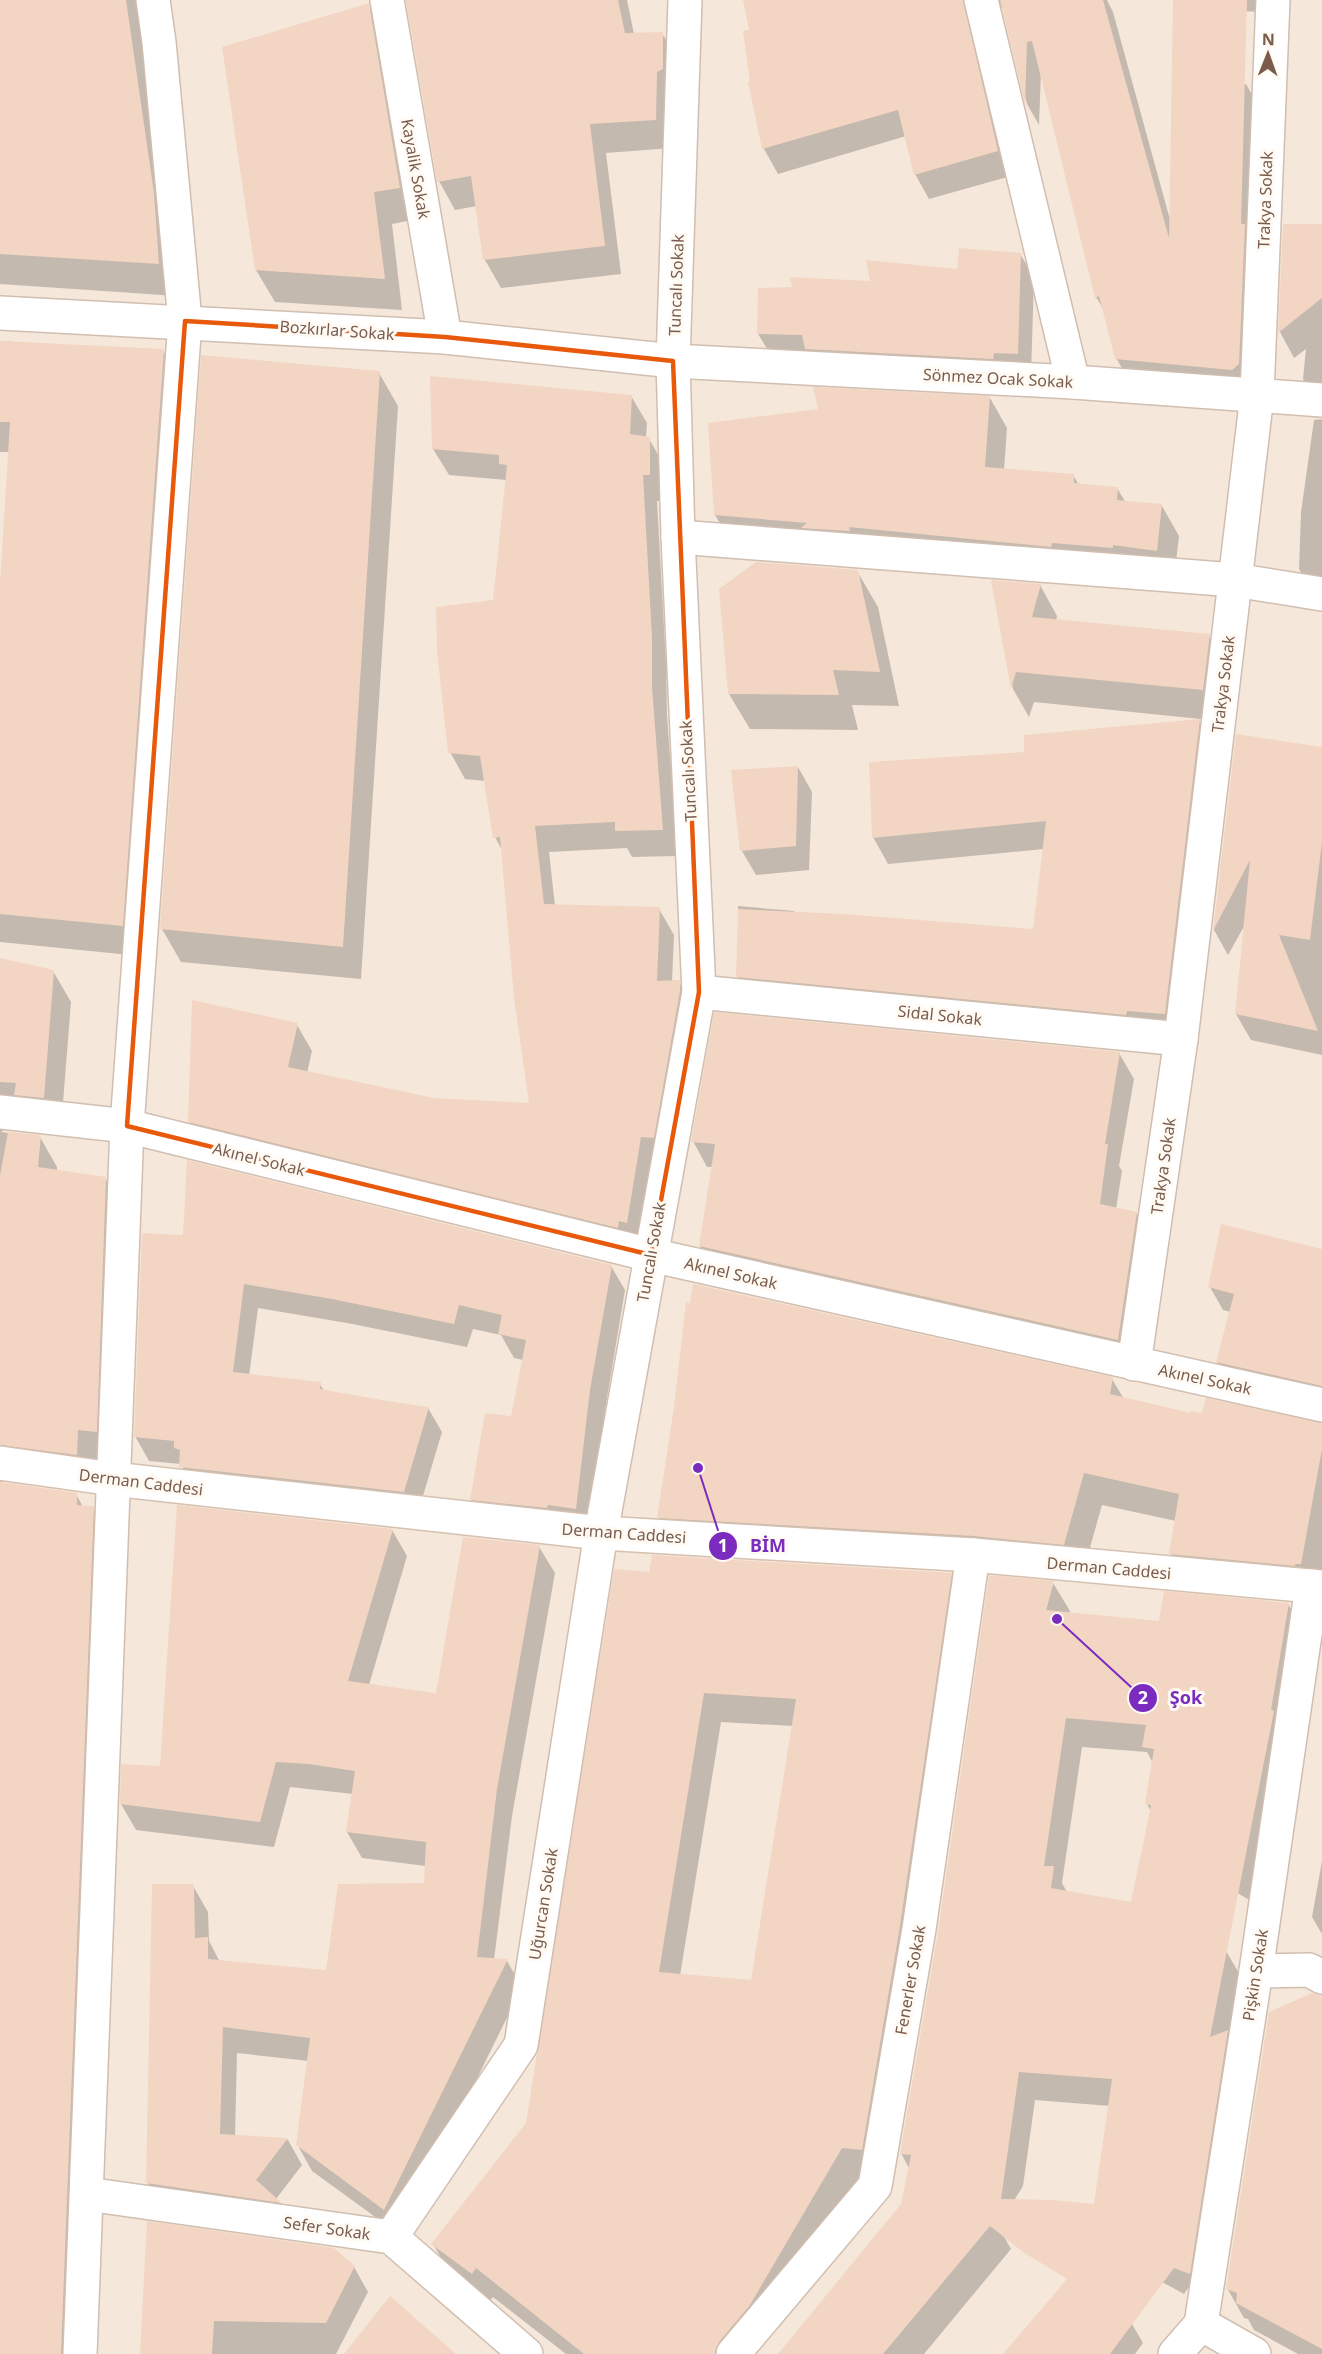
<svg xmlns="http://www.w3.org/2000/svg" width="1322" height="2354" font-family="'Noto Sans',sans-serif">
<rect width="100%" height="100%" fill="#fdf6ec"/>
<rect fill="#f5e8da" x="0" y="0" width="1322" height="2354"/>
<g fill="#0003" fill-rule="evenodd">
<path d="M 0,0 L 138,0 L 177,296 L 0,284 Z"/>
<path d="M 406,0 L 627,0 L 634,34 L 662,33 L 679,62 L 672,148 L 606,153 L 621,274 L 501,288 L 485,260 L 477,206 L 455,210 L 439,181 Z"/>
<path d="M 745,0 L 1107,0 L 1113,12 L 1172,227 L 1178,98 L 1246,84 L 1260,109 L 1253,389 L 1131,383 L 1116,358 L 1104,310 L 1096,297 L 1041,73 L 1039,125 L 1027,104 L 1004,8 L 992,6 L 1011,176 L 929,199 L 915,174 L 906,136 L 778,174 L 764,149 L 753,97 L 751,31 Z"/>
<path d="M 1225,0 L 1286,0 L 1273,12 L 1231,11 Z"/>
<path d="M 368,5 L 386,37 L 418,219 L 392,224 L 402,310 L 275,302 L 256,270 Z"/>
<path d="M 1284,226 L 1322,226 L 1322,406 L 1318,406 L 1303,379 L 1306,349 L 1294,358 L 1280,332 Z"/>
<path d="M 1020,254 L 1034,277 L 1031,376 L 772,357 L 758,334 L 872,283 L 959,271 Z"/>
<path d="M 0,341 L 163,351 L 181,381 L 140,956 L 0,942 L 0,598 L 10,452 L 0,452 Z"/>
<path d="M 379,373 L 398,406 L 361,979 L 181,962 L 162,929 Z"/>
<path d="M 631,396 L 647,423 L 646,438 L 649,439 L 664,465 L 664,501 L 657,501 L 666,664 L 667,715 L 677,856 L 632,857 L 627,848 L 549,852 L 555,906 L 659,909 L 674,935 L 672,982 L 679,982 L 694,1008 L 642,1249 L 205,1148 L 189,1121 L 297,1025 L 312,1051 L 307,1073 L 433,1100 L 531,1104 L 503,852 L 495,837 L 485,781 L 465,779 L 450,752 L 495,602 L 507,480 L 449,475 L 433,449 Z"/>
<path d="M 990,398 L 1007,428 L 1004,470 L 1073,475 L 1079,485 L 1117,488 L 1126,503 L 1162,506 L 1179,536 L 1174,580 L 733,545 L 715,515 Z"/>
<path d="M 1322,419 L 1322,596 L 1314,596 L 1299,569 L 1301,512 L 1314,420 Z"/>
<path d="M 857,571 L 878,607 L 899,706 L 852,705 L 858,730 L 750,729 L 729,694 Z"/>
<path d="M 993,582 L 1040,585 L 1057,616 L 1056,621 L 1209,636 L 1227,667 L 1220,721 L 1034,702 L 1029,717 L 1013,689 Z"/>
<path d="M 1199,720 L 1214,747 L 1180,1040 L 753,1003 L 738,976 L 738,906 L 794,911 L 795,913 L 1034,930 L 1044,849 L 888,864 L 873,837 L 1026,753 Z"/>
<path d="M 1237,736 L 1322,749 L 1322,1055 L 1251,1040 L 1236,1014 L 1246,923 L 1228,955 L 1214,930 Z"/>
<path d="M 798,767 L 812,792 L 809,870 L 756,875 L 742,851 L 733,771 Z"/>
<path d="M 0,960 L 53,971 L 71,1002 L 61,1128 L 11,1125 L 1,1132 L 40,1137 L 57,1167 L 57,1171 L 105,1178 L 123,1209 L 113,1462 L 10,1476 L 0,1483 L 76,1494 L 83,1507 L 93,1508 L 110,1538 L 79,2354 L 0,2354 Z"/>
<path d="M 1119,1053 L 1134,1079 L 1119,1166 L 1122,1171 L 1116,1209 L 1136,1213 L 1151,1239 L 1132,1365 L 715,1272 L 700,1246 L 713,1167 L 707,1167 L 693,1141 Z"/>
<path d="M 143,1235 L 611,1266 L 625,1290 L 604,1416 L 589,1533 L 485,1524 L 471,1499 L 512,1418 L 523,1360 L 514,1358 L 501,1335 L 473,1329 L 467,1347 L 347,1323 L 258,1308 L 249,1376 L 320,1384 L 324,1391 L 428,1408 L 442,1432 L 417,1516 L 194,1491 L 181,1464 L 149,1461 L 135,1436 Z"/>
<path d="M 1322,1251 L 1322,1405 L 1231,1385 L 1217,1362 L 1231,1312 L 1223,1310 L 1210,1287 Z"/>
<path d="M 1112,1379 L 1124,1399 L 1192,1414 L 1322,1424 L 1322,1577 L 1189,1586 L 1171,1554 L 1176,1521 L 1102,1505 L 1082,1576 L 677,1549 L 659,1517 Z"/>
<path d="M 392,1530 L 407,1556 L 369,1685 L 437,1694 L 539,1547 L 555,1573 L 512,1816 L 494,1960 L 507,1961 L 522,1987 L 400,2235 L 312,2171 L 297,2144 L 309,2061 L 237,2053 L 235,2136 L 288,2140 L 302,2165 L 276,2199 L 281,2204 L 295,2228 L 163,2209 L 148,2183 L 193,1886 L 208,1912 L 209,1941 L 220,1962 L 327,1972 L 425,1885 L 426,1866 L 362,1858 L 347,1832 L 353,1794 L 290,1787 L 274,1847 L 136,1830 L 121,1804 L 162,1767 Z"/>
<path d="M 650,1574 L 951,1574 L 968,1603 L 879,2179 L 859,2177 L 766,2335 L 750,2354 L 566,2354 L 493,2297 L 489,2302 L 450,2273 L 433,2244 L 527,2124 ZM 721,1722 L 793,1726 L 753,1982 L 680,1976 Z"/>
<path d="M 1053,1583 L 1070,1611 L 1069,1614 L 1160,1623 L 1288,1604 L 1305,1633 L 1258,1905 L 1234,1891 L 1226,1951 L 1243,1980 L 1192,2283 L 1184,2294 L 1111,2254 L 1110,2106 L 1035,2100 L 1023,2186 L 998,2226 L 1011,2249 L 924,2354 L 780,2354 L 902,2204 L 909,2168 L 901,2153 ZM 1082,1747 L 1147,1752 L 1153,1763 L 1147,1804 L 1151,1812 L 1133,1904 L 1067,1892 L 1062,1883 Z"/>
<path d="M 1322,1861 L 1322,1934 L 1312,1917 Z"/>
<path d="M 1322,2011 L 1322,2354 L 1298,2354 L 1254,2330 L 1248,2319 L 1244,2318 L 1227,2288 Z"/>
<path d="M 148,2223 L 354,2267 L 368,2292 L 336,2354 L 141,2354 Z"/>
<path d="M 1129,2319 L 1143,2343 L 1135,2354 L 1005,2354 Z"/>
</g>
<g fill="#f3d5c3" fill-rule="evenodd">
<path d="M 0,0 L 126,0 L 154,193 L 159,264 L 0,254 Z"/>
<path d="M 406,0 L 618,0 L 625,33 L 663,32 L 663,69 L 657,72 L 656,120 L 590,124 L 605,246 L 483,260 L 471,176 L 437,182 Z"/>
<path d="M 743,0 L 963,0 L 998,151 L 914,175 L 898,110 L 762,149 L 748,82 L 750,82 L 743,31 L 749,30 Z"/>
<path d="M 1000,0 L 1103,0 L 1169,238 L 1173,0 L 1247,0 L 1241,224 L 1245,224 L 1239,364 L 1232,370 L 1115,359 L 1099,296 L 1095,298 L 1032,41 L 1027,42 L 1025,104 Z"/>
<path d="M 369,3 L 400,188 L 374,192 L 385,279 L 255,270 L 222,47 Z"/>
<path d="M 1283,224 L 1322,224 L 1322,298 L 1278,333 Z"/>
<path d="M 959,248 L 1021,253 L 1018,354 L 994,353 L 993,359 L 805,349 L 802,335 L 757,334 L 758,288 L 792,287 L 790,277 L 870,281 L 866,260 L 957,269 Z"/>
<path d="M 0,341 L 164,349 L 123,926 L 0,914 L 0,582 L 10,422 L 0,422 Z"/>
<path d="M 201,355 L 380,371 L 343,947 L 160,929 Z"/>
<path d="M 430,376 L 632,395 L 630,434 L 650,437 L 650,475 L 643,475 L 652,637 L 652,687 L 663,830 L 615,831 L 615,822 L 535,826 L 544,904 L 660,907 L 657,981 L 680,980 L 680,991 L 654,1138 L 641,1137 L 627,1223 L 619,1221 L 618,1228 L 188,1122 L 192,1000 L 298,1023 L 288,1067 L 434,1098 L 529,1103 L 514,998 L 500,837 L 493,838 L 480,756 L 448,753 L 437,651 L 436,607 L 493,600 L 507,465 L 499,464 L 499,455 L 432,449 Z"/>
<path d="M 813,387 L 990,396 L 985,467 L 1074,474 L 1074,483 L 1118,487 L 1117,500 L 1162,504 L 1157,551 L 1113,545 L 1113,548 L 1052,543 L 1051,547 L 849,527 L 850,531 L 801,528 L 807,523 L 714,515 L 708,423 L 818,409 Z"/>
<path d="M 756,562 L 858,570 L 880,672 L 833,670 L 839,695 L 728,694 L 719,589 Z"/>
<path d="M 991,580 L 1041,584 L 1032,617 L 1210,634 L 1203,690 L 1016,672 L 1011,689 Z"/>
<path d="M 1200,719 L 1165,1014 L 1127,1011 L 1126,1015 L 736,977 L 738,909 L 844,914 L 1033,929 L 1046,821 L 872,838 L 869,762 L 1024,752 L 1024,735 Z"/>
<path d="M 1236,734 L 1322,747 L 1322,842 L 1310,940 L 1279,935 L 1318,1031 L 1235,1014 L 1250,860 L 1213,931 Z"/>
<path d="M 798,766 L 796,846 L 740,851 L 731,770 Z"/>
<path d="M 0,958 L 54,970 L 44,1098 L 14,1095 L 16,1083 L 0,1082 Z"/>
<path d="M 714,1012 L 1120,1052 L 1105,1144 L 1108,1144 L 1100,1204 L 1137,1212 L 1118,1340 L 699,1246 L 715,1144 L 691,1142 Z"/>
<path d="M 8,1132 L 41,1135 L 38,1167 L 106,1177 L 97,1432 L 78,1430 L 77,1455 L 0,1445 L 0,1176 Z"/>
<path d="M 187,1160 L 612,1265 L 590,1390 L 576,1509 L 548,1505 L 547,1508 L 470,1500 L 485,1413 L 511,1416 L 526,1340 L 498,1334 L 502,1315 L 459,1305 L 454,1324 L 332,1299 L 244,1284 L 233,1372 L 321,1382 L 320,1389 L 392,1402 L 429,1407 L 404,1492 L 179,1467 L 180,1450 L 174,1448 L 174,1441 L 134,1437 L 142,1233 L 183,1235 Z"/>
<path d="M 1221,1224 L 1322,1249 L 1322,1386 L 1216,1362 L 1234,1294 L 1208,1287 Z"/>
<path d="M 693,1284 L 1113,1377 L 1110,1394 L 1191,1413 L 1191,1411 L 1202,1413 L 1206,1398 L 1322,1423 L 1322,1449 L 1301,1564 L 1295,1564 L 1295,1566 L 1169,1554 L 1179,1494 L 1084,1473 L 1064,1545 L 974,1536 L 657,1518 L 674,1407 L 686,1302 L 690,1303 Z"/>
<path d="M 0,1482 L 77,1493 L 77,1505 L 94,1506 L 61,2354 L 0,2354 Z"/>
<path d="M 177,1505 L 393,1529 L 348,1681 L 436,1693 L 463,1537 L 540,1545 L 497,1789 L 477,1957 L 508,1959 L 384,2210 L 296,2145 L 310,2038 L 223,2027 L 220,2134 L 288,2138 L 256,2180 L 282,2203 L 146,2183 L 152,1884 L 194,1884 L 195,1938 L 208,1937 L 208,1959 L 326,1970 L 338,1884 L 424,1883 L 426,1842 L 346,1832 L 355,1771 L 309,1764 L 276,1762 L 260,1822 L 120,1804 L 121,1764 L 160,1766 Z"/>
<path d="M 652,1555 L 952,1573 L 900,1926 L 862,2150 L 842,2148 L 750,2305 L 719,2342 L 715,2354 L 584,2354 L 476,2268 L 472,2274 L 431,2244 L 526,2123 L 614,1569 L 649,1572 ZM 704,1693 L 796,1699 L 751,1980 L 659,1972 Z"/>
<path d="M 989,1575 L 1054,1581 L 1046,1610 L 1159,1621 L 1164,1591 L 1289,1603 L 1271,1710 L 1274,1711 L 1210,2037 L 1228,2030 L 1190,2274 L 1174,2268 L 1110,2354 L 1003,2354 L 1067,2279 L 1023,2252 L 990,2226 L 883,2354 L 778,2354 L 901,2204 L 911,2155 L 900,2154 L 938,1932 ZM 1066,1718 L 1146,1725 L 1142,1747 L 1154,1749 L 1145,1804 L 1151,1805 L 1131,1902 L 1051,1888 L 1054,1866 L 1044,1866 ZM 1019,2072 L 1112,2079 L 1094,2204 L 1054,2200 L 1001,2199 Z"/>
<path d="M 1312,1993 L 1322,1996 L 1322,2349 L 1236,2303 L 1237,2293 L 1226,2289 L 1269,2012 Z"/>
<path d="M 147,2221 L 334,2248 L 355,2266 L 326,2323 L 214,2321 L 212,2354 L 140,2354 Z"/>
<path d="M 390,2296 L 456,2354 L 344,2354 Z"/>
</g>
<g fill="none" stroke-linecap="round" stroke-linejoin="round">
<g stroke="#d1beb0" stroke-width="36">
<g id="street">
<path d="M 387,0 L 445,337"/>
<path d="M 981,0 L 1073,382"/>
<path d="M 0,313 L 445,337 L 673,361 L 1073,382 L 1322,400"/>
<path d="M 678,537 L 1235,580 L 1322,594"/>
<path d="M 699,992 L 1181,1039"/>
<path d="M 0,1112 L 127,1126 L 651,1255 L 1322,1405"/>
<path d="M 1134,1364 L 1181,1039 L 1257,395 L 1273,0"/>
<path d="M 1256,1971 L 1309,1970 L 1322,1977"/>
<path d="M 87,2194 L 391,2237 L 526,2354"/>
<path d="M 391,2237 L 521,2045 L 601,1533 L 699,992 L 678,537 L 673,361 L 685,0"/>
<path d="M 1201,2324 L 1254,2354"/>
<path d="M 80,2354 L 127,1126 L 185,321 L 159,42 L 153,0"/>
<path d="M 733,2354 L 875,2186 L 919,1929 L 973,1555"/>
<path d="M 1175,2354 L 1201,2324 L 1256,1971 L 1312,1586"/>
</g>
</g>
<g stroke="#d6c0b0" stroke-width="36">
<path id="secondary" d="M 0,1463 L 113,1479 L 601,1533 L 973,1555 L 1322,1587"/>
</g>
<use href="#street" stroke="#fff" stroke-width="33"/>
<use href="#secondary" stroke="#fff" stroke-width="33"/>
</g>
<path fill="none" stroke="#e8590c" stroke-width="4.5" stroke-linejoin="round" d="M 185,321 L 445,337 L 673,361 L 699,992 L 651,1255 L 127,1126 Z"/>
<g text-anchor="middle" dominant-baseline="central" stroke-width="6" stroke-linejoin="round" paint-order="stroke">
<g font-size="16" fill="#7a5c4d" stroke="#fffaf3">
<text transform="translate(416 169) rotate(80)">Kayalik Sokak</text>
<text transform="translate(1265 200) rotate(-88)">Trakya Sokak</text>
<text transform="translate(676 285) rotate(-88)">Tuncalı Sokak</text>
<text transform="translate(337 330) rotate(4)">Bozkırlar Sokak</text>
<text transform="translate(998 378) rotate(3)">Sönmez Ocak Sokak</text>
<text transform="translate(1223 684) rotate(-83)">Trakya Sokak</text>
<text transform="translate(688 771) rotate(-93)">Tuncalı Sokak</text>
<text transform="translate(940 1015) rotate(6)">Sidal Sokak</text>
<text transform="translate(259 1159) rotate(14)">Akınel Sokak</text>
<text transform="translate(1163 1166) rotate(-82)">Trakya Sokak</text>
<text transform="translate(651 1252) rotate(-80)">Tuncalı Sokak</text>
<text transform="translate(731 1273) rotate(13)">Akınel Sokak</text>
<text transform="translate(1205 1379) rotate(12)">Akınel Sokak</text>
<text transform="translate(141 1482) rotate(7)">Derman Caddesi</text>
<text transform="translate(624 1533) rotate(4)">Derman Caddesi</text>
<text transform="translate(1109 1568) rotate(5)">Derman Caddesi</text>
<text transform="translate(543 1904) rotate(-81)">Uğurcan Sokak</text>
<text transform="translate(1255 1975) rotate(-81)">Pişkin Sokak</text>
<text transform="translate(910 1980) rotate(-80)">Fenerler Sokak</text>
<text transform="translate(327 2228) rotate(8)">Sefer Sokak</text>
</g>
</g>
<path fill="none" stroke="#7b2cbf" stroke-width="2" d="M698 1468L723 1546M1057 1619L1143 1698"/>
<g fill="#7b2cbf" stroke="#fffaf3" stroke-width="2">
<circle cx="698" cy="1468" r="6"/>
<circle cx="1057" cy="1619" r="6"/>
<circle cx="723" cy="1546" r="15"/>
<circle cx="1143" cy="1698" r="15"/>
</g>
<g font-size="18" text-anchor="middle" font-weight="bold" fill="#fff">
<text x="723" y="1552">1</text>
<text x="1143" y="1704">2</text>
</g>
<g font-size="18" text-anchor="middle" font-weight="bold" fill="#7b2cbf" stroke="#fffaf3" stroke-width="6" stroke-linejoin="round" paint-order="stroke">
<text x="768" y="1552">BİM</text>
<text x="1186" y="1704">Şok</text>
</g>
<g transform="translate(1268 54) rotate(1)" stroke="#fffaf3" stroke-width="4.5" paint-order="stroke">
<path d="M0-4.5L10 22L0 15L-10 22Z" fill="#7a5c4d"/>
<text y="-9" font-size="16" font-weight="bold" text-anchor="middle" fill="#7a5c4d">N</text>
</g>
</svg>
